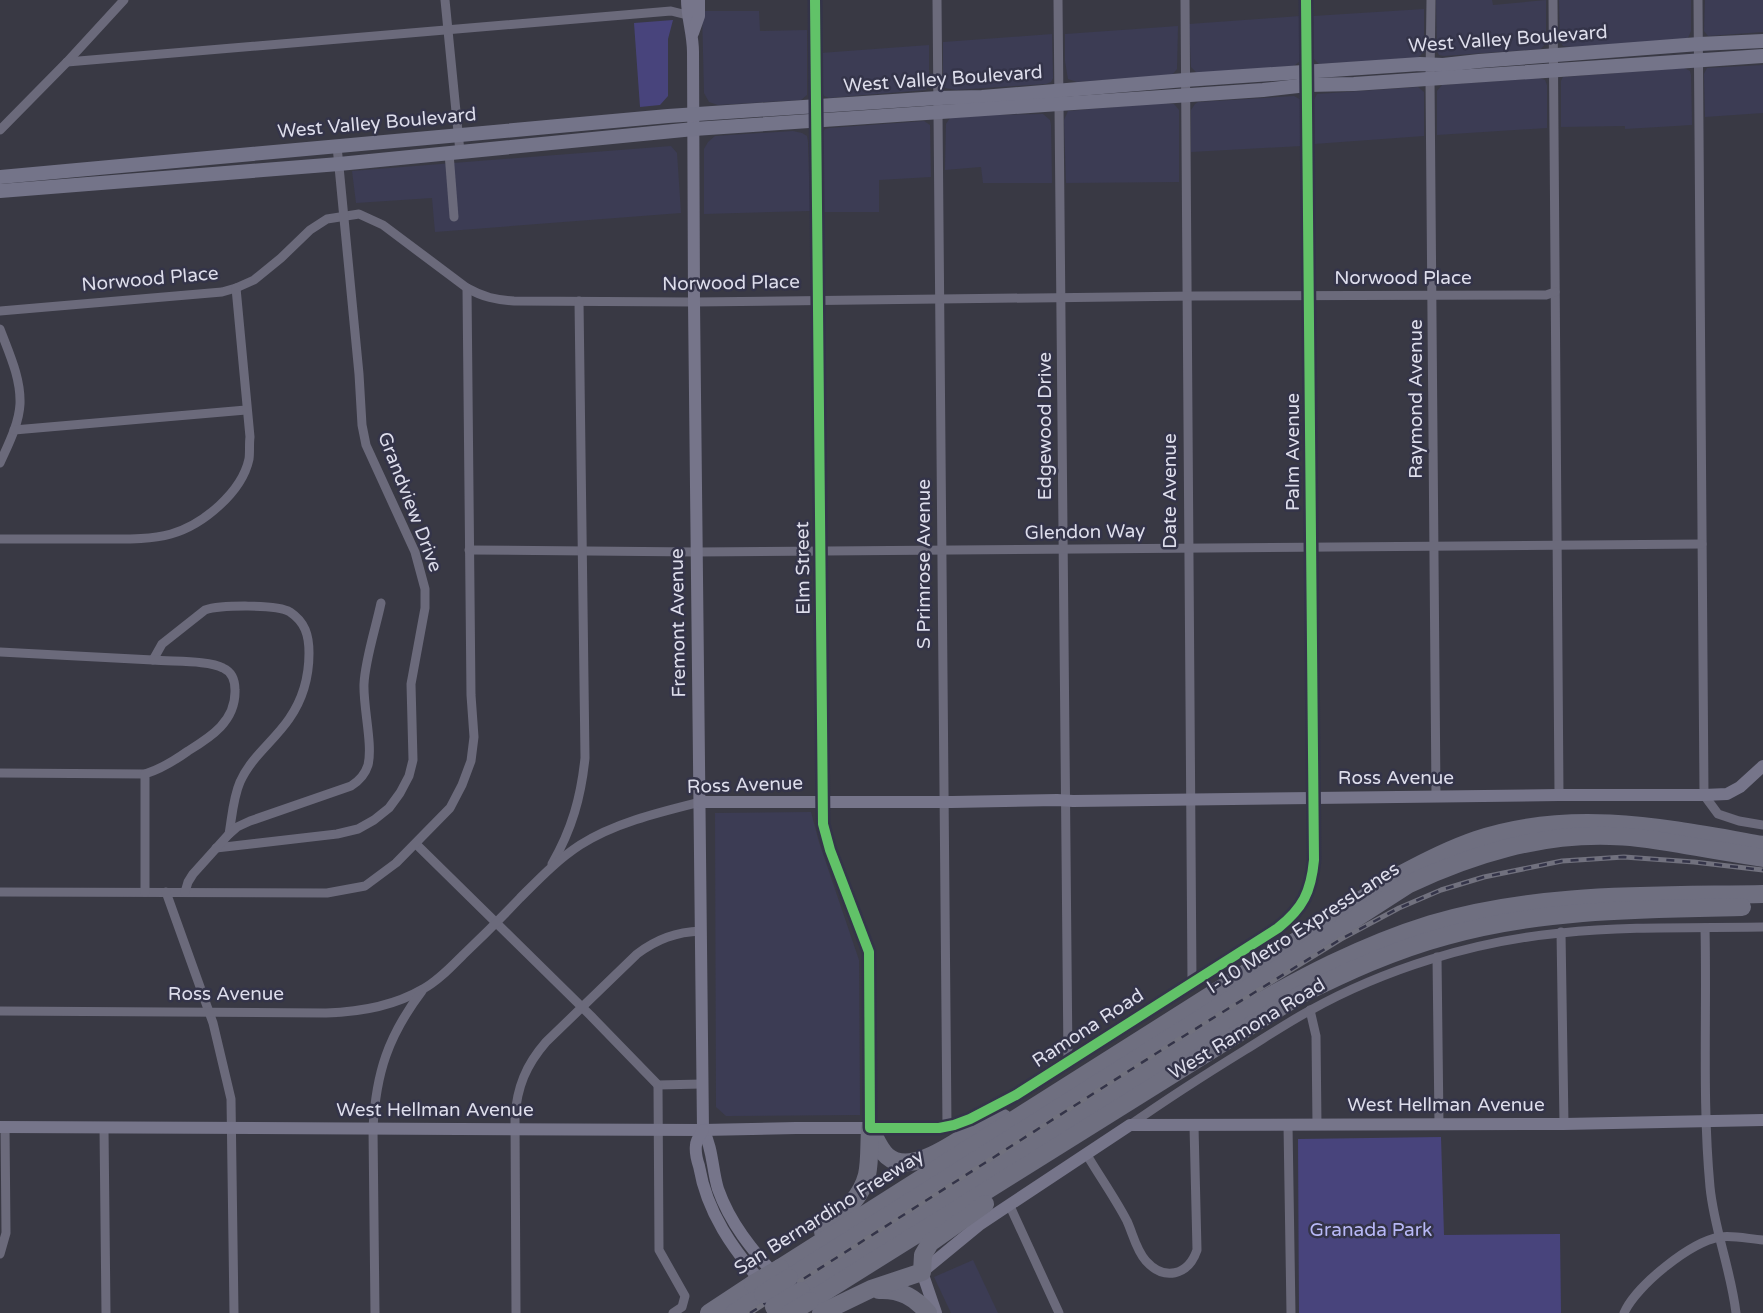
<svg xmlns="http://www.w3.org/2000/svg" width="1763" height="1313" font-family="'Varela Round',sans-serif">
<rect width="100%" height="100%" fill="#393944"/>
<g fill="#3c3c54">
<path d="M 1436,0 L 1492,0 L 1493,5 L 1546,0 L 1546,43 L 1541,49 L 1444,56 L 1439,55 L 1437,51 Z"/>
<path d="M 1559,0 L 1691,0 L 1691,31 L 1688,38 L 1684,39 L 1571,47 L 1563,46 L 1560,41 Z"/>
<path d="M 1705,0 L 1763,0 L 1763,32 L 1708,36 L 1704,31 Z"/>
<path d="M 1424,9 L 1424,51 L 1421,55 L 1417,58 L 1319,64 L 1314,59 L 1313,16 Z"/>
<path d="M 702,11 L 759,11 L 760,31 L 807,30 L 807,95 L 801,100 L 718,105 L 709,102 L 704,93 Z"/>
<path d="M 1300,16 L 1300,61 L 1294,66 L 1197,73 L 1191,67 L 1189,24 Z"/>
<path d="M 1178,26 L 1177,69 L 1172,75 L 1077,82 L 1068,79 L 1065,61 L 1065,34 Z"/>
<path d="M 1052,34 L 1053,78 L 1051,82 L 1046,84 L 956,90 L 945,88 L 943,78 L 943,42 Z"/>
<path d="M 929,45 L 929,82 L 926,90 L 829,98 L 824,96 L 822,92 L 820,53 Z"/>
<path d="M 1763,65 L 1763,113 L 1705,117 L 1704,74 L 1707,68 Z"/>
<path d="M 1684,68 L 1690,71 L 1691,75 L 1692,125 L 1625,129 L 1625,126 L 1561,127 L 1561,81 L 1563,77 Z"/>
<path d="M 1539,78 L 1545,80 L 1547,85 L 1547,128 L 1437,135 L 1437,91 L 1442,85 Z"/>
<path d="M 1418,87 L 1424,92 L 1424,136 L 1314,144 L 1314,100 L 1317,94 Z"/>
<path d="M 1294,96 L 1301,100 L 1302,146 L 1191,152 L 1191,110 L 1195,104 L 1198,102 Z"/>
<path d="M 1163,103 L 1174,104 L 1179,110 L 1179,182 L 1066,183 L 1064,120 L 1068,111 Z"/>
<path d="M 1043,114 L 1050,120 L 1051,125 L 1052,183 L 983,183 L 981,167 L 945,170 L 946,124 L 950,118 L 988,115 Z"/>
<path d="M 924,121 L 930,125 L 931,177 L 879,180 L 879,212 L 822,212 L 822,134 L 825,129 L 829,128 Z"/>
<path d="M 793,131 L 802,133 L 807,136 L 808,142 L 810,211 L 704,214 L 704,149 L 708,142 L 715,136 Z"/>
<path d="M 671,146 L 677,153 L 681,213 L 435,232 L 432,198 L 356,203 L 352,171 Z"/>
<path d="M 811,812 L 819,842 L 859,960 L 860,1115 L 726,1116 L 716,1107 L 715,813 Z"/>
<path d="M 973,1260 L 998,1313 L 951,1313 L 934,1277 Z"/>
</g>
<g fill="#48447c">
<path d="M 673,20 L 668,39 L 668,96 L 660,105 L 640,107 L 634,23 Z"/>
<path d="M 1441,1137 L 1444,1235 L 1560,1234 L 1561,1313 L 1299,1313 L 1298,1139 Z"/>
</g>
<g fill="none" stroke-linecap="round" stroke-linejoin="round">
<g stroke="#6b6a7b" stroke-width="9">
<path d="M 445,0 L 460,152"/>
<path d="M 815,0 L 822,812 L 827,841 L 869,952 L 870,1128"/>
<path d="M 937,0 L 947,1127"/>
<path d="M 1058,0 L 1068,1062"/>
<path d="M 1185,0 L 1192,982"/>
<path d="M 1306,0 L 1313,798"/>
<path d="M 1431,0 L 1430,79 L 1436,797"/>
<path d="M 1553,0 L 1559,795"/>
<path d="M 1698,0 L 1704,795 L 1718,814 L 1739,821 L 1763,825"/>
<path d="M 67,62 L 671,11 L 687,15"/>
<path d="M 0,130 L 67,62 L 124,0"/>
<path d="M 449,153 L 454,217"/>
<path d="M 0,311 L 222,292 L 236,288 L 254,280 L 281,258 L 310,230 L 327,219 L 359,214 L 383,225 L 467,288 C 483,297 496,300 514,301 L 694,302 L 1195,296 L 1546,295 L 1555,292"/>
<path d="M 0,329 C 9,353 21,378 20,404 C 19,424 8,445 0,463"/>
<path d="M 14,430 L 246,410"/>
<path d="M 0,539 C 34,539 68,539 102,539 C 124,539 149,540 171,534 C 203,525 242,492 249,459 C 250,452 249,444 250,437 L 236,288"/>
<path d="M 469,550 L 696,552 L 1702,544"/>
<path d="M 0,652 L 153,660 L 162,644 L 205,610 C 220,605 277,604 290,612 C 305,622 309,635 309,653 C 309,676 303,699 289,719 C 274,741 251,757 240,782 C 233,798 232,817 229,834"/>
<path d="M 0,773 L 145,774"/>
<path d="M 416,844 L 591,1016 L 658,1085 L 702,1084"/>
<path d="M 216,848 L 337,834 L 358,829 L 374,820 L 389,808 L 400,793 L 409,776 L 413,760 L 411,684 L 425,608 L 425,589 L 415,552 L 366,445 L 362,425 L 359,374 L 337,146"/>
<path d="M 552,864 C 572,829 581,797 585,758 L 579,301"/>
<path d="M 0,892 L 327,893 L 365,886 L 396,863 L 450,808 L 462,785 L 471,761 L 474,737 L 471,695 L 467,288"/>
<path d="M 145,892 L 145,774 C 161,769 174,761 188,751 C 211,737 236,721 235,690 C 235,681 232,672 223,668 C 209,660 171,662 153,660"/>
<path d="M 166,892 L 213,1023 L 231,1099 L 234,1313"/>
<path d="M 185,892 L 188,882 L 193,874 L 229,834 L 237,827 L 250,821 L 351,786 C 359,781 365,775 368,765 C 373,745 363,707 364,684 C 365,660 376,627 381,603"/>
<path d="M 1705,928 C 1707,1014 1702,1101 1710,1187 C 1714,1229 1731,1270 1736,1313"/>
<path d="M 1561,932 L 1564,1124"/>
<path d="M 1437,957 L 1439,1124"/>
<path d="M 1310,1010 L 1316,1036 L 1317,1125"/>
<path d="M 0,1011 L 326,1013 C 359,1012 394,1006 423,989 C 438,981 451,967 463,955 C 483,936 502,917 520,898 C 539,879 557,860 580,845 C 614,823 660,812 700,802"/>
<path d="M 658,1085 L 659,1250 L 685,1296 L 682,1307 L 673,1313"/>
<path d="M 1130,1125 C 1167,1099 1206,1074 1245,1050 C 1266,1037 1287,1023 1309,1011 C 1384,969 1475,941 1561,933 C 1628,926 1696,928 1763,927"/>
<path d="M 1288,1125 L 1291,1313"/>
<path d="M 104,1128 L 106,1313"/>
<path d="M 1087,1155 C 1100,1177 1115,1198 1127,1221 C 1133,1234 1136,1250 1146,1261 C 1164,1281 1188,1276 1197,1250 L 1194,1126"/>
<path d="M 1009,1204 L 1059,1313"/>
<path d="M 0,1254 L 6,1233 L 5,1127"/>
<path d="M 375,1313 L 373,1128 C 376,1073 388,1036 422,991"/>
<path d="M 516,1313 L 515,1117 C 517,1087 526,1065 546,1042 L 637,954 C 657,939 676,932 701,931"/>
<path d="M 1624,1313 C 1636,1286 1690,1242 1720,1237 C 1733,1235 1749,1239 1763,1240"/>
</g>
<g stroke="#76758a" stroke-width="12">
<path d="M 687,0 C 687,18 693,34 693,52 L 694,302 L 703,1130 C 713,1148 712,1169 718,1189 C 730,1223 752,1250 776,1276"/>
<path d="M 693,33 L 699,16 L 699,0"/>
<path d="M 700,802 L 952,802 L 1057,800 L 1073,801 L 1559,795 L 1704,795 L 1727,794 L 1740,787 L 1763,766"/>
<path d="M 0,1127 L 703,1130 L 796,1128 L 939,1128 L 962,1123 L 1016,1095 L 1278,928 C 1324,891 1314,851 1313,798"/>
<path d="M 703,1130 C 700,1135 696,1140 696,1145 C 695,1152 697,1160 699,1166 C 707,1213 733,1249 763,1284"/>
<path d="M 936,1313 L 922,1272 L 979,1225 L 1130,1125 L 1564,1124 L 1763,1120"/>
</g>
<g stroke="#747489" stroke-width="14">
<path d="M 0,177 L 668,116 L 938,98 L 982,97 L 1185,80 L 1420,64 L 1443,65 L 1479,61 L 1699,44 L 1763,41"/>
<path d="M 0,191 L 339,164 L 694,129 L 1263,90 L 1307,85 L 1354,84 L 1763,56"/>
</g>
<g stroke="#6f6f80" stroke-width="18">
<path d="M 870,1128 C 875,1137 879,1149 887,1156 C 911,1177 956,1141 977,1129 C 985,1124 994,1122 1003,1118"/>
<path d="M 823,1232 C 840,1216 861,1199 867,1175 C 870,1161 869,1144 870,1129"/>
<path d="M 780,1268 L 1402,874 C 1426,861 1450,849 1476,840 C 1572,808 1666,828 1763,845"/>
<path d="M 789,1278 L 1195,1022 L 1409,884 C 1473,854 1539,834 1610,836 C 1633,836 1656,840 1679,844 C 1707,849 1735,853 1763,858"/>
<path d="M 879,1290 C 900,1289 915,1297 928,1313"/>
<path d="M 801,1291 L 1239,1014 C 1300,978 1363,945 1431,924 C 1538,892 1652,896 1763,894"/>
<path d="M 810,1301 L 1298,996 C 1346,972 1394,950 1446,936 C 1542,909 1643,909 1742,907"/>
<path d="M 709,1313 L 753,1284"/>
<path d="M 734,1313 L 763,1294"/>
<path d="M 821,1313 L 871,1289 L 922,1272 L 923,1255 L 930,1243 L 985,1204"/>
</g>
<g stroke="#71717e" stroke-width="5">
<path id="rail" d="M 750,1313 L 1171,1044 L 1341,939 L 1399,908 L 1441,890 L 1484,877 L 1562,861 L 1624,857 L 1694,862 L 1763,870"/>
</g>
<use href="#rail" stroke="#343449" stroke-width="2.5" stroke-dasharray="8" stroke-linecap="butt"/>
<g stroke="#6f6f80" stroke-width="18">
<path d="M 753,1284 L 780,1268"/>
<path d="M 763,1294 L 789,1278"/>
<path d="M 774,1307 L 801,1291"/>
<path d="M 790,1313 L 810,1301"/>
</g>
<g stroke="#343449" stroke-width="15">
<path id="cycleway" d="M 815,0 L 823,824 L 830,850 L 869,952 L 870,1128 L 939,1128 L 954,1125 L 970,1119 L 1016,1095 L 1278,928 C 1303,908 1311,892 1314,860 L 1306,0"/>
</g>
<use href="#cycleway" stroke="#61c268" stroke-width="10"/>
</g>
<g text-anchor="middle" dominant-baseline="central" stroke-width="5" stroke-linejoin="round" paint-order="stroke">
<g font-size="19" fill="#ddddeb" stroke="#343449">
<text transform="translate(1508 39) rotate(-4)">West Valley Boulevard</text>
<text transform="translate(943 79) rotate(-4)">West Valley Boulevard</text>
<text transform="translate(377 123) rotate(-5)">West Valley Boulevard</text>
<text x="1403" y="278">Norwood Place</text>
<text transform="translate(150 279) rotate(-5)">Norwood Place</text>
<text transform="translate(731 283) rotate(-1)">Norwood Place</text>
<text transform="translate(1416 399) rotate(-90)">Raymond Avenue</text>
<text transform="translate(1045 426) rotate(-90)">Edgewood Drive</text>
<text transform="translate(1293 452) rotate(-90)">Palm Avenue</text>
<text transform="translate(1170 491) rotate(-90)">Date Avenue</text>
<text transform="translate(410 502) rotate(69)">Grandview Drive</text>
<text transform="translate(1085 532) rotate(-1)">Glendon Way</text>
<text transform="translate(924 564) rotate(-90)">S Primrose Avenue</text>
<text transform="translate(803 568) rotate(-91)">Elm Street</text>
<text transform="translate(678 623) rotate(-91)">Fremont Avenue</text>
<text x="1396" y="778">Ross Avenue</text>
<text transform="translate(745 785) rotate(-2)">Ross Avenue</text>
<text transform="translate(1303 928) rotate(-33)">I-10 Metro ExpressLanes</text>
<text x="226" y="994">Ross Avenue</text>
<text transform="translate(1088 1028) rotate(-33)">Ramona Road</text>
<text transform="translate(1247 1029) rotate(-31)">West Ramona Road</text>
<text x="1446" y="1105">West Hellman Avenue</text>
<text x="435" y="1110">West Hellman Avenue</text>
<text transform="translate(829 1212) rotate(-32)">San Bernardino Freeway</text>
</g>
<g font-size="19" fill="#b8b8f6" stroke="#343449">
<text x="1371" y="1230">Granada Park</text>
</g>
</g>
</svg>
